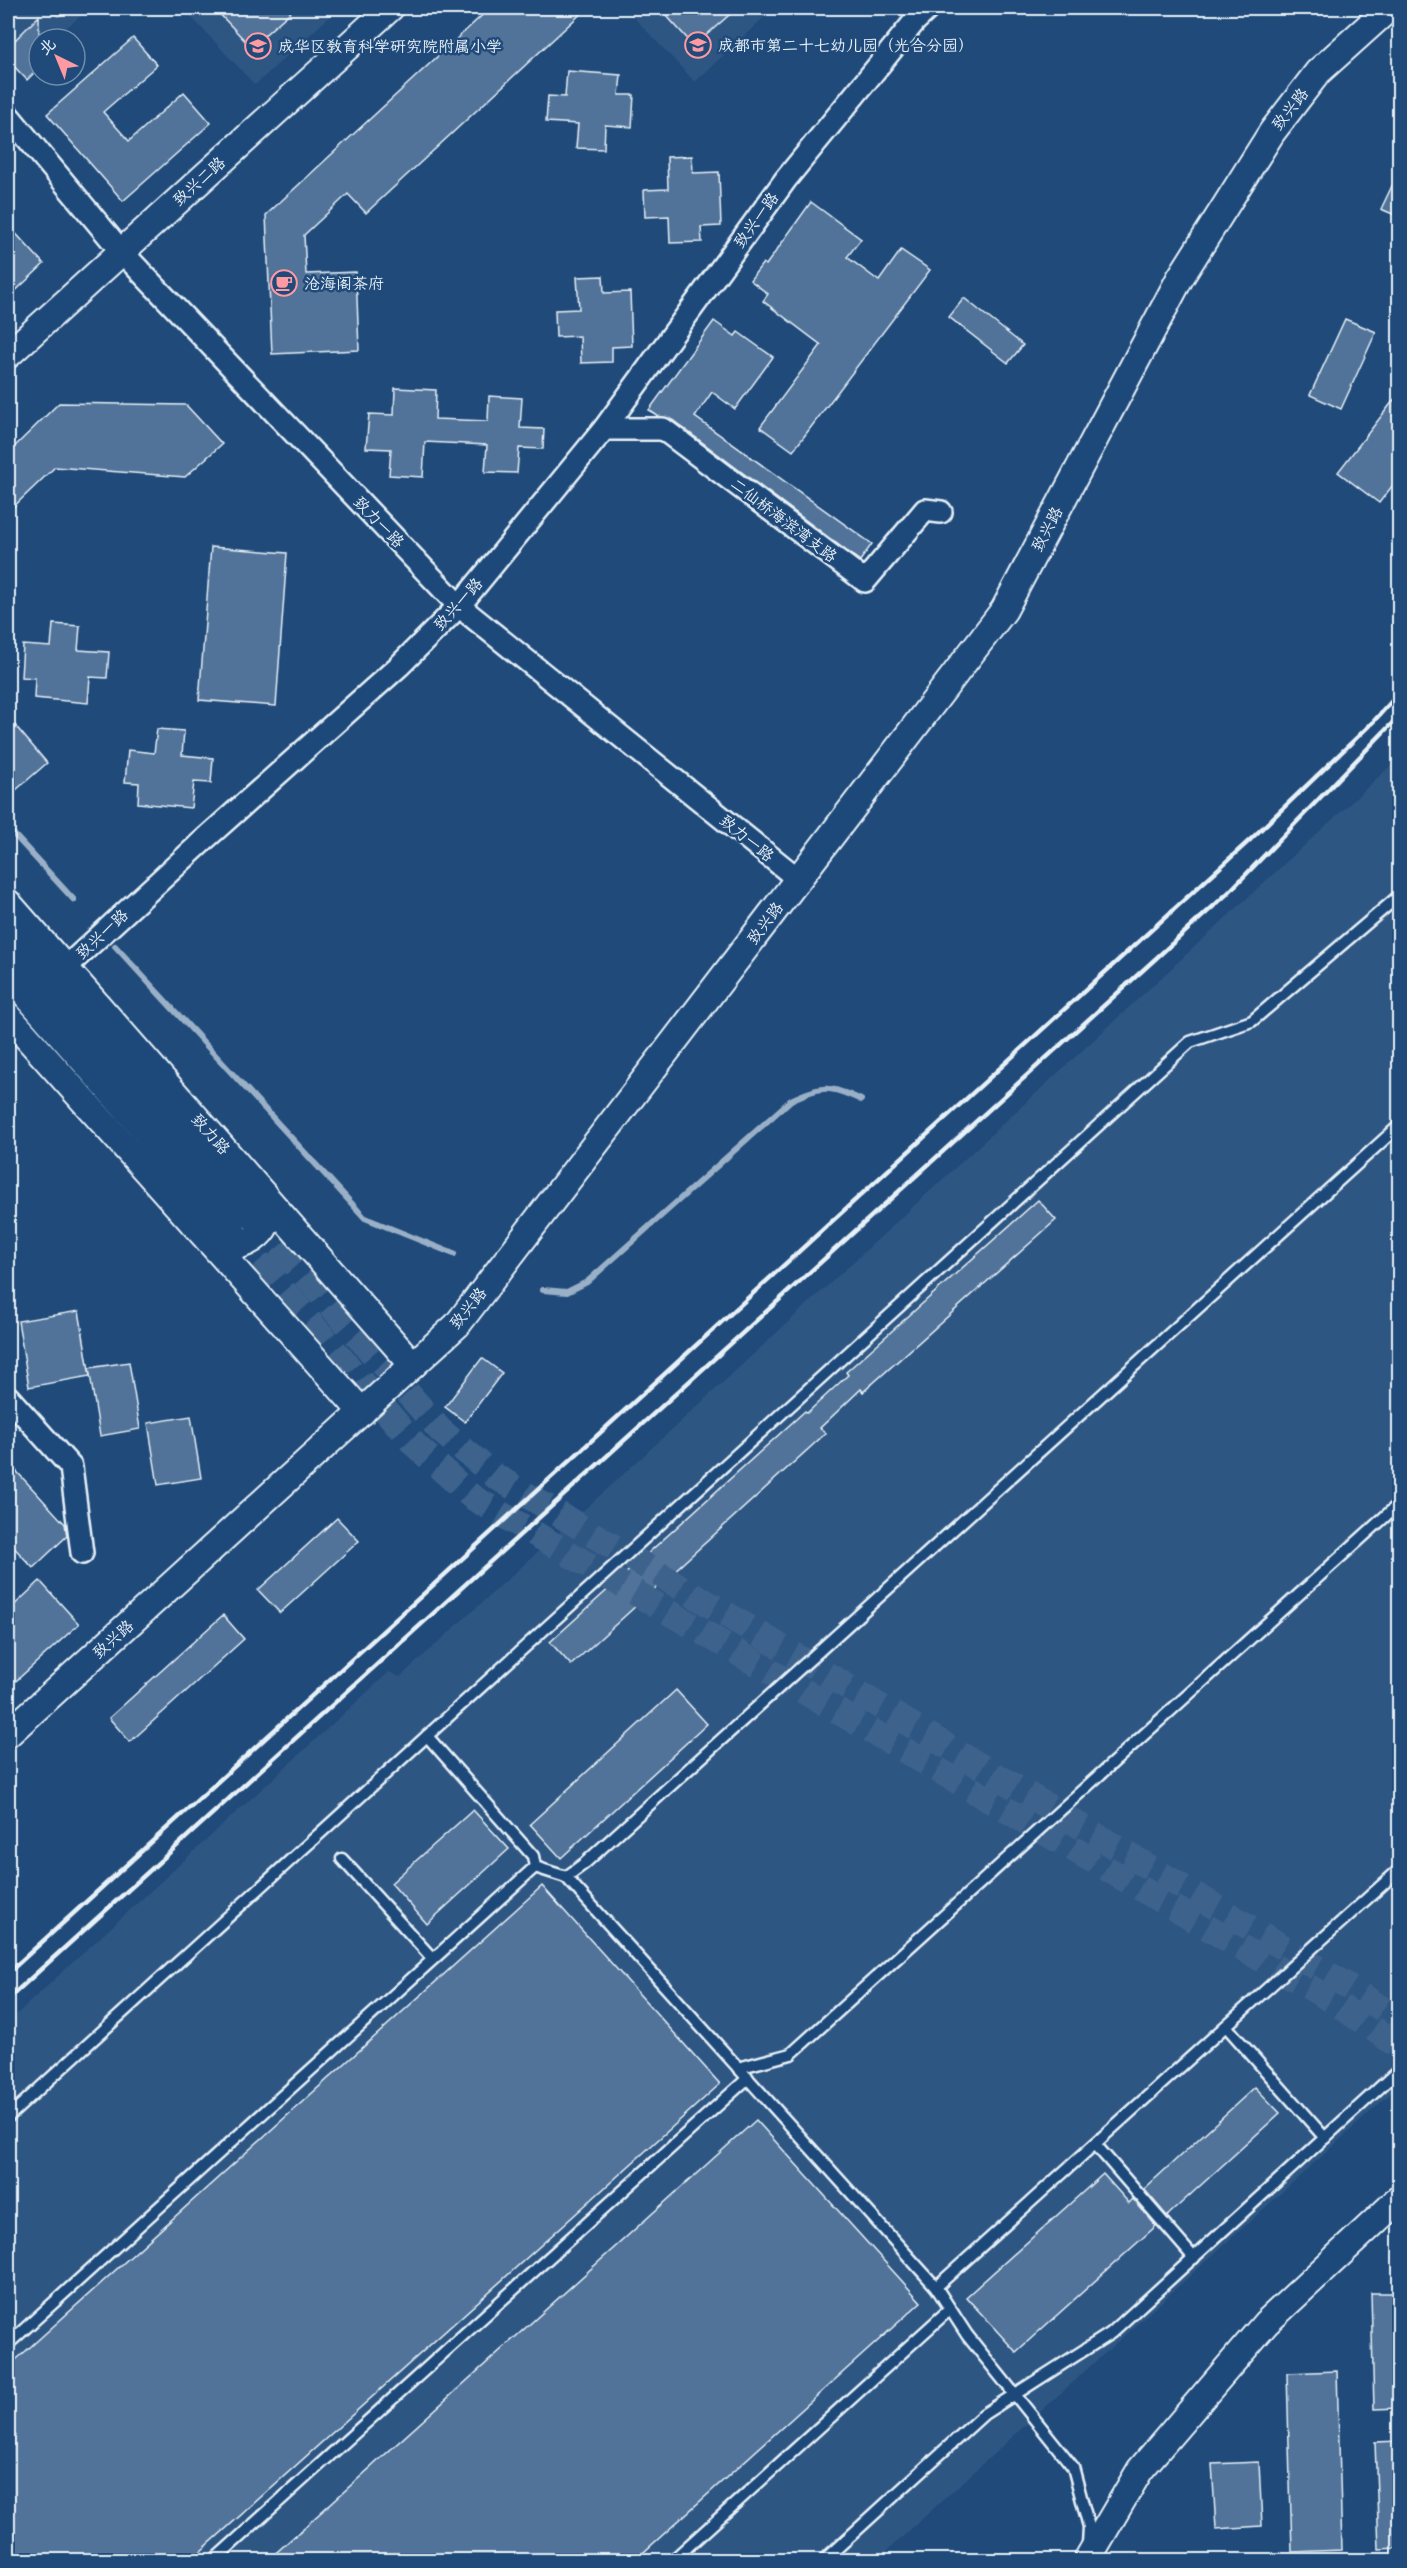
<svg xmlns="http://www.w3.org/2000/svg" width="1407" height="2568" font-family="'Shantell Sans','LXGW WenKai TC',sans-serif">
<rect width="100%" height="100%" fill="#1f4a7a"/>
<filter id="ink" filterUnits="userSpaceOnUse"><feTurbulence type="fractalNoise" baseFrequency=".0167" numOctaves="2"/><feDisplacementMap in="SourceGraphic" scale="12" xChannelSelector="R" yChannelSelector="G"/><feConvolveMatrix kernelMatrix="1 2 1 2 8 2 1 2 1" color-interpolation-filters="sRGB"/></filter>
<g filter="url(#ink)">
<g fill="#2e5683">
<path d="M 8,8 L 90,8 L 53,39 L 39,39 L 39,51 L 8,77 Z"/>
<path d="M 183,8 L 339,8 L 255,85 Z"/>
<path d="M 625,8 L 774,8 L 695,82 Z"/>
<path d="M 1399,758 L 1399,2086 L 877,2560 L 8,2560 L 8,2022 L 389,1672 L 400,1677 L 616,1481 Z"/>
</g>
<path fill="#3c628c" stroke="#92aac2" stroke-width="1.5" d="M 45,8 L 83,8 L 58,16 Z"/>
<g fill="none" stroke-linecap="round" stroke-linejoin="round">
<g stroke="#9ab0c7" stroke-width="6">
<path d="M 8,828 L 74,900"/>
<path d="M 115,946 L 365,1218 L 454,1254"/>
<path d="M 543,1290 L 567,1292 L 587,1282 L 791,1100 C 822,1085 830,1085 861,1100"/>
</g>
</g>
<g fill="#517399" stroke="#e8f1f8" stroke-width="1.5">
<path d="M 214,8 L 295,8 L 251,47 Z"/>
<path d="M 490,8 L 587,8 L 366,213 L 348,194 L 304,235 L 306,274 L 356,272 L 359,350 L 272,354 L 266,215 Z"/>
<path d="M 675,8 L 737,8 L 694,46 L 666,15 Z"/>
<path d="M 39,16 L 39,68 L 27,80 L 8,60 L 8,47 Z"/>
<path d="M 133,38 L 157,65 L 103,112 L 129,141 L 184,92 L 211,123 L 123,201 L 47,114 Z"/>
<path d="M 567,71 L 621,75 L 619,95 L 634,95 L 632,127 L 605,125 L 604,149 L 576,148 L 578,124 L 546,122 L 548,96 L 565,97 Z"/>
<path d="M 692,156 L 693,173 L 719,172 L 721,226 L 701,227 L 702,242 L 670,243 L 669,216 L 645,217 L 644,190 L 668,189 L 667,157 Z"/>
<path d="M 1400,169 L 1400,217 L 1381,209 Z"/>
<path d="M 811,202 L 861,239 L 847,257 L 879,281 L 901,250 L 930,270 L 793,451 L 760,427 L 821,345 L 763,301 L 768,294 L 750,280 L 763,263 L 766,265 Z"/>
<path d="M 8,225 L 44,264 L 8,298 Z"/>
<path d="M 603,276 L 604,293 L 630,292 L 632,346 L 612,347 L 612,362 L 581,363 L 580,336 L 556,337 L 555,310 L 579,309 L 577,277 Z"/>
<path d="M 964,298 L 1023,345 L 1008,363 L 949,317 Z"/>
<path d="M 1345,319 L 1376,332 L 1341,409 L 1310,395 Z"/>
<path d="M 714,321 L 735,336 L 738,332 L 773,357 L 735,409 L 712,392 L 695,417 L 872,544 L 860,561 L 671,419 L 658,416 L 649,410 Z"/>
<path d="M 395,388 L 436,390 L 435,419 L 488,421 L 489,396 L 522,398 L 520,428 L 544,429 L 543,449 L 519,448 L 517,473 L 485,472 L 487,445 L 425,442 L 423,477 L 389,475 L 391,449 L 366,448 L 369,414 L 394,415 Z"/>
<path d="M 1400,392 L 1400,476 L 1379,503 L 1338,472 Z"/>
<path d="M 59,403 L 186,405 L 222,444 L 185,477 L 55,467 L 8,512 L 8,453 Z"/>
<path d="M 211,547 L 287,553 L 276,706 L 199,700 Z"/>
<path d="M 53,624 L 80,626 L 78,650 L 109,652 L 107,678 L 90,677 L 88,703 L 34,698 L 35,678 L 21,677 L 23,645 L 51,647 Z"/>
<path d="M 8,717 L 47,763 L 16,790 L 8,781 Z"/>
<path d="M 157,729 L 184,731 L 182,755 L 213,758 L 211,783 L 194,782 L 191,808 L 138,803 L 139,783 L 125,782 L 128,750 L 154,753 Z"/>
<path d="M 1038,1200 L 1056,1220 L 863,1392 L 861,1389 L 820,1428 L 826,1433 L 571,1665 L 550,1642 L 805,1411 L 807,1413 L 848,1375 L 846,1372 Z"/>
<path d="M 79,1311 L 90,1376 L 29,1387 L 18,1321 Z"/>
<path d="M 482,1358 L 502,1373 L 465,1422 L 445,1407 Z"/>
<path d="M 129,1362 L 140,1429 L 100,1436 L 89,1368 Z"/>
<path d="M 191,1416 L 201,1478 L 158,1485 L 148,1423 Z"/>
<path d="M 8,1462 L 65,1524 L 67,1536 L 33,1568 L 8,1541 Z"/>
<path d="M 337,1518 L 359,1541 L 280,1613 L 258,1590 Z"/>
<path d="M 40,1581 L 79,1624 L 8,1688 L 8,1611 Z"/>
<path d="M 223,1615 L 244,1639 L 130,1742 L 109,1718 Z"/>
<path d="M 676,1690 L 707,1724 L 561,1858 L 530,1824 Z"/>
<path d="M 473,1810 L 509,1849 L 427,1924 L 391,1883 Z"/>
<path d="M 542,1886 L 720,2084 L 191,2560 L 8,2560 L 8,2367 Z"/>
<path d="M 1255,2087 L 1280,2113 L 1167,2216 L 1144,2189 Z"/>
<path d="M 756,2120 L 921,2302 L 635,2560 L 268,2560 Z"/>
<path d="M 1103,2174 L 1129,2203 L 1133,2199 L 1156,2226 L 1016,2352 L 966,2297 Z"/>
<path d="M 1371,2293 L 1400,2293 L 1400,2408 L 1374,2409 Z"/>
<path d="M 1337,2371 L 1342,2550 L 1292,2552 L 1287,2373 Z"/>
<path d="M 1400,2441 L 1400,2548 L 1379,2549 L 1375,2442 Z"/>
<path d="M 1259,2462 L 1262,2526 L 1216,2529 L 1212,2464 Z"/>
</g>
<g fill="none" stroke-linecap="round" stroke-linejoin="round">
<g stroke="#3d638d" stroke-width="26" stroke-dasharray="26 13" stroke-linecap="butt">
<path d="M 253,1217 L 441,1431 L 495,1476 L 1346,1985 L 1400,2021"/>
<path d="M 233,1232 L 415,1445 L 472,1497 L 1333,2001 L 1400,2047"/>
</g>
<g stroke="#e8f1f8" stroke-width="15">
<g id="service">
<path d="M 427,1736 L 533,1856 L 535,1867"/>
<path d="M 342,1859 L 433,1959"/>
<path d="M 566,1877 L 936,2287 L 967,2335 L 1073,2467 L 1089,2527 L 1088,2545"/>
<path d="M 1226,2026 L 1325,2138"/>
<path d="M 738,2068 L 791,2054 L 1400,1503"/>
<path d="M 8,2117 L 1190,1042 L 1252,1021 L 1400,895"/>
<path d="M 1095,2144 L 1194,2258"/>
<path d="M 936,2287 L 1400,1869"/>
<path d="M 8,2344 L 535,1867 L 566,1877 L 585,1863 L 1400,1125"/>
<path d="M 214,2560 L 748,2078"/>
<path d="M 673,2560 L 950,2309"/>
<path d="M 824,2560 L 984,2414 L 1111,2333 L 1400,2069"/>
</g>
</g>
<g stroke="#e8f1f8" stroke-width="26">
<g id="minor">
<path d="M 8,115 L 121,251 L 459,606 L 798,879"/>
<path d="M 604,429 L 663,429 L 865,581 L 925,510 L 941,512"/>
<path d="M 64,969 L 205,839 L 399,666 L 459,606 L 604,429 L 786,179 L 915,21 L 929,8"/>
<path d="M 8,1397 L 71,1467 L 82,1553"/>
</g>
</g>
<g stroke="#e8f1f8" stroke-width="30">
<g id="tertiary">
<path d="M 8,355 L 390,8"/>
<path d="M 8,903 L 413,1365"/>
<path d="M 8,940 L 253,1217"/>
<path d="M 8,974 L 233,1232"/>
<path d="M 8,1016 L 362,1412"/>
<path d="M 216,1247 C 242,1250 272,1236 269,1205"/>
<path d="M 8,1734 L 457,1325 L 1004,610 L 1180,278 L 1272,132 L 1318,72 L 1389,8"/>
<path d="M 1087,2560 L 1140,2470 L 1266,2323 L 1400,2198"/>
</g>
</g>
<use href="#service" stroke="#1f4a7a" stroke-width="10"/>
<use href="#minor" stroke="#1f4a7a" stroke-width="21"/>
<use href="#tertiary" stroke="#1f4a7a" stroke-width="26"/>
<g stroke="#e8f1f8" stroke-width="4.5">
<path d="M 8,1973 L 1251,839 L 1373,722 L 1400,692"/>
<path d="M 8,1999 L 1228,893 L 1400,715"/>
</g>
</g>
</g>
<defs>
<g id="school-ring" transform="scale(1.35)"><circle r="9.5" fill="#1f4a7a" stroke="#ff9aa2" stroke-width="1.5"/><path d="M0-5L7-2L0 1L-7-2ZM-4 1L0 2.5L4 1V4Q0 6-4 4Z" fill="#ff9aa2"/></g>
<g id="cafe-ring" transform="scale(1.35)"><circle r="9.5" fill="#1f4a7a" stroke="#ff9aa2" stroke-width="1.5"/><path d="M-5.5-4.5H6V0H3Q3 3.5 0 3.5H-2.5Q-5.5 3.5-5.5 0ZM3-3.2v2h1.7v-2ZM-6 4.5H4V6H-6Z" fill="#ff9aa2"/></g>
</defs>
<g fill-rule="evenodd">
<use href="#school-ring" x="698" y="45"/>
<use href="#school-ring" x="258" y="46"/>
<use href="#cafe-ring" x="284" y="283"/>
</g>
<g text-anchor="middle" dominant-baseline="central" stroke-width="5" stroke-linejoin="round" paint-order="stroke">
<g font-size="16" fill="#e8f1f8" stroke="#1f4a7a" text-anchor="start">
<text x="718" y="45">成都市第二十七幼儿园（光合分园）</text>
<text x="278" y="46">成华区教育科学研究院附属小学</text>
<text x="304" y="283">沧海阁茶府</text>
</g>
<g font-size="16" fill="#e8f1f8" stroke="#1f4a7a">
<text transform="translate(1290 109) rotate(-52)">致兴路</text>
<text transform="translate(199 181) rotate(-42)">致兴二路</text>
<text transform="translate(756 220) rotate(-54)">致兴一路</text>
<text transform="translate(784 520) rotate(37)">二仙桥海滨湾支路</text>
<text transform="translate(379 522) rotate(46)">致力一路</text>
<text transform="translate(1047 529) rotate(-62)">致兴路</text>
<text transform="translate(458 604) rotate(-48)">致兴一路</text>
<text transform="translate(747 838) rotate(39)">致力一路</text>
<text transform="translate(765 923) rotate(-53)">致兴路</text>
<text transform="translate(102 934) rotate(-43)">致兴一路</text>
<text transform="translate(211 1134) rotate(48)">致力路</text>
<text transform="translate(468 1308) rotate(-51)">致兴路</text>
<text transform="translate(113 1639) rotate(-42)">致兴路</text>
</g>
</g>
<rect width="1407" height="2568" fill="none" stroke="#1f4a7a" stroke-width="30"/>
<rect x="15" y="15" width="1377" height="2538" fill="none" stroke="#e8f1f8" stroke-width="2" filter="url(#ink)"/>
<g transform="translate(57 57) rotate(317)"><circle r="28" fill="#1f4a7a" stroke="#6f8dac" stroke-width="1.5"/>
<path d="M0-4.5L10 22L0 15L-10 22Z" fill="#ff9aa2"/>
<text y="-9" font-size="16" font-weight="bold" text-anchor="middle" fill="#e8f1f8">北</text>
</g>
</svg>
